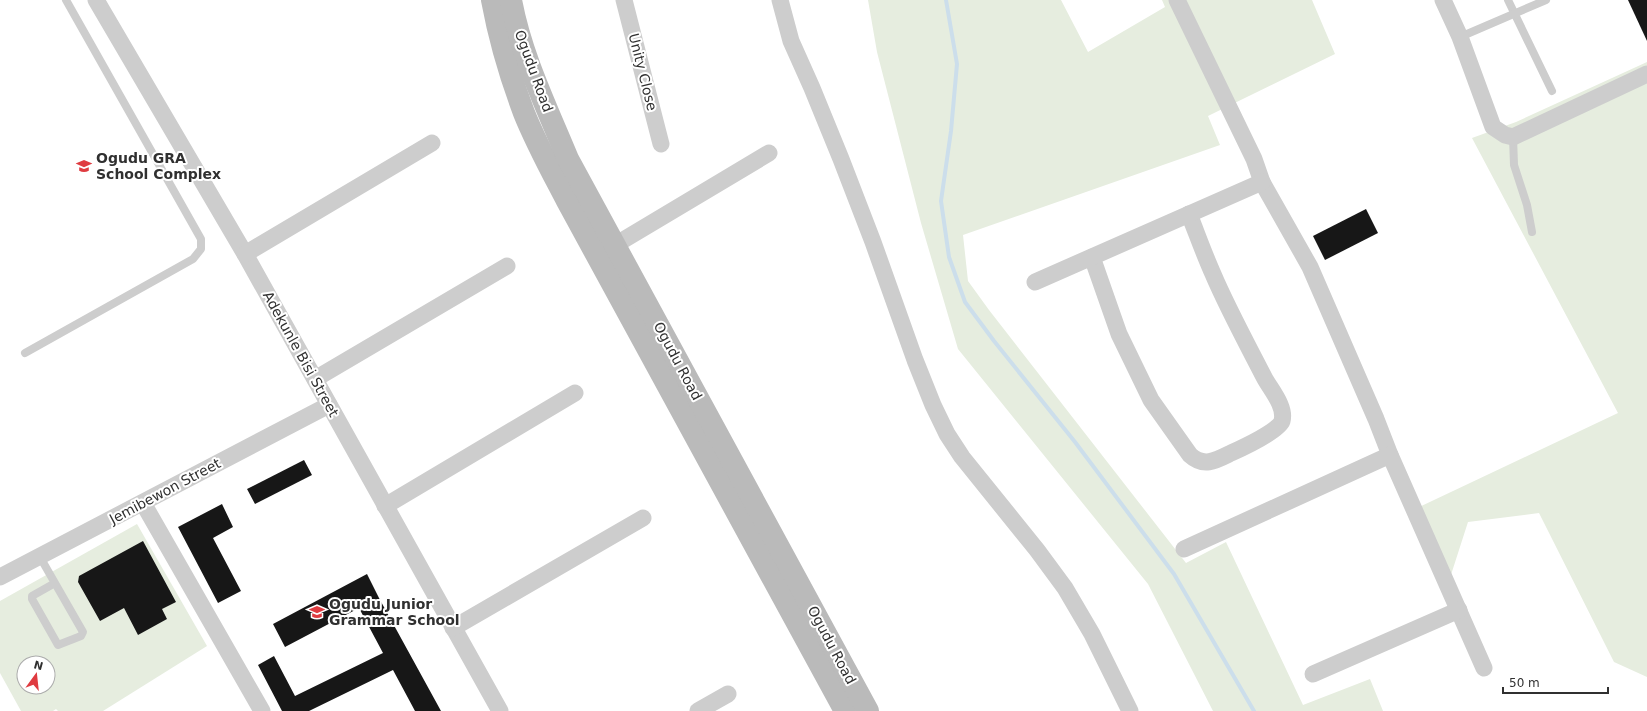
<svg xmlns="http://www.w3.org/2000/svg" width="1647" height="711" font-family="'DejaVu Sans',sans-serif">
<rect width="100%" height="100%" fill="#fff"/>
<g fill="#e6eddf" fill-rule="evenodd">
<path d="M 868,0 L 1061,0 L 1088,52 L 1165,7 L 1162,0 L 1312,0 L 1335,54 L 1208,116 L 1220,145 L 963,235 L 968,281 L 989,310 L 1186,563 L 1226,542 L 1303,705 L 1370,679 L 1383,711 L 1213,711 L 1148,584 L 958,349 L 921,223 L 877,52 Z"/>
<path d="M 1647,62 L 1647,677 L 1614,662 L 1539,513 L 1468,522 L 1449,581 L 1415,509 L 1618,413 L 1472,138 L 1516,122 Z"/>
<path d="M 137,524 L 207,646 L 103,711 L 58,711 L 56,709 L 53,711 L 21,711 L 0,673 L 0,601 ZM 24,663 L 48,663 L 48,687 L 24,687 Z"/>
</g>
<g fill="none" stroke-linecap="round" stroke-linejoin="round">
<path stroke="#ccdeeb" stroke-width="4" d="M 946,0 L 957,64 L 951,131 L 941,201 L 949,257 L 965,302 L 994,341 L 1075,442 L 1174,574 L 1254,711"/>
</g>
<g fill="#171717">
<path d="M 1628,0 L 1647,0 L 1647,41 Z"/>
<path d="M 1366,209 L 1378,233 L 1325,260 L 1313,236 Z"/>
<path d="M 304,460 L 312,475 L 255,504 L 247,489 Z"/>
<path d="M 222,504 L 233,527 L 213,538 L 241,591 L 218,603 L 178,527 Z"/>
<path d="M 143,541 L 176,602 L 162,609 L 167,619 L 138,635 L 124,608 L 100,621 L 78,582 L 79,576 Z"/>
<path d="M 367,574 L 379,598 L 441,711 L 415,711 L 393,670 L 309,711 L 282,711 L 258,665 L 274,656 L 295,696 L 383,653 L 359,608 L 285,647 L 273,624 Z"/>
</g>
<g fill="none" stroke-linecap="round" stroke-linejoin="round">
<g stroke="#cdcdcd" stroke-width="8">
<path d="M 1508,0 L 1552,91"/>
<path d="M 1460,37 L 1546,0"/>
<path d="M 1513,137 L 1514,165 L 1527,205 L 1532,232"/>
<path d="M 25,353 L 193,259 L 201,249 L 201,239 L 66,0"/>
<path d="M 40,557 L 83,632 L 81,636 L 58,645 L 32,599 L 32,596 L 55,583"/>
</g>
<g stroke="#cdcdcd" stroke-width="17">
<path d="M 96,0 L 245,254 L 500,711"/>
<path d="M 624,0 L 661,144"/>
<path d="M 780,0 L 791,41 L 812,88 L 841,159 L 873,242 L 915,360 L 933,405 L 947,434 L 962,457 L 1037,550 L 1065,588 L 1092,634 L 1130,711"/>
<path d="M 1177,0 L 1254,159 L 1262,182 L 1310,267 L 1376,419 L 1390,455"/>
<path d="M 1443,0 L 1460,37 L 1493,127 L 1505,135 L 1513,137 L 1647,74"/>
<path d="M 615,245 L 769,153"/>
<path d="M 245,254 L 432,143"/>
<path d="M 1092,257 L 1119,334 L 1151,400 L 1190,455 C 1204,468 1217,460 1231,453 C 1242,448 1279,431 1282,421 C 1286,406 1270,389 1264,377 C 1247,344 1227,307 1213,274 C 1204,254 1197,234 1189,214"/>
<path d="M 1035,282 L 1262,182"/>
<path d="M 315,379 L 507,266"/>
<path d="M 143,503 L 262,711"/>
<path d="M 385,506 L 575,393"/>
<path d="M 1184,549 L 1390,455 L 1484,668"/>
<path d="M 0,577 L 329,405"/>
<path d="M 453,628 L 643,518"/>
<path d="M 1313,674 L 1459,610"/>
<path d="M 698,711 L 728,694"/>
</g>
<g stroke="#bababa" stroke-width="22">
<path d="M 492,0 C 499,38 510,76 524,113 C 536,143 552,172 567,201 L 845,711"/>
<path d="M 511,0 C 521,55 547,108 568,159 L 868,711"/>
</g>
</g>
<defs>
<g id="school-bare" transform="scale(1.2)"><path d="M0-5L7-2L0 1L-7-2ZM-4 1L0 2.5L4 1V4Q0 6-4 4Z" fill="#df3b40" stroke="#fff" stroke-width="2.5" paint-order="stroke"/></g>
</defs>
<g fill-rule="evenodd">
<use href="#school-bare" x="84" y="166"/>
<use href="#school-bare" x="317" y="612"/>
</g>
<g text-anchor="middle" dominant-baseline="central" stroke-width="4" stroke-linejoin="round" paint-order="stroke">
<g font-size="14" fill="#303030" stroke="#fff">
<text transform="translate(534 71) rotate(70)">Ogudu Road</text>
<text transform="translate(643 72) rotate(76)">Unity Close</text>
<text transform="translate(301 354) rotate(61)">Adekunle Bisi Street</text>
<text transform="translate(678 361) rotate(62)">Ogudu Road</text>
<text transform="translate(165 491) rotate(-28)">Jemibewon Street</text>
<text transform="translate(832 645) rotate(62)">Ogudu Road</text>
</g>
<g font-size="14" font-weight="bold" fill="#303030" stroke="#fff" text-anchor="start">
<text x="96" y="158">Ogudu GRA<tspan x="96" dy="16">School Complex</tspan></text>
<text x="329" y="604">Ogudu Junior<tspan x="329" dy="16">Grammar School</tspan></text>
</g>
</g>
<g transform="translate(36 675) rotate(15)"><circle r="19" fill="#ffffff" stroke="#acacac"/>
<path d="M0-3L7 15L0 10L-7 15Z" fill="#df3b40"/>
<text y="-6" font-size="11" font-weight="bold" text-anchor="middle" fill="#303030">N</text>
</g>
<path d="M1503 687v6h105v-6" fill="none" stroke="#303030" stroke-width="2"/>
<text x="1509" y="687" font-size="12" fill="#303030" stroke="#ffffff" stroke-width="3" paint-order="stroke">50 m</text>
</svg>
